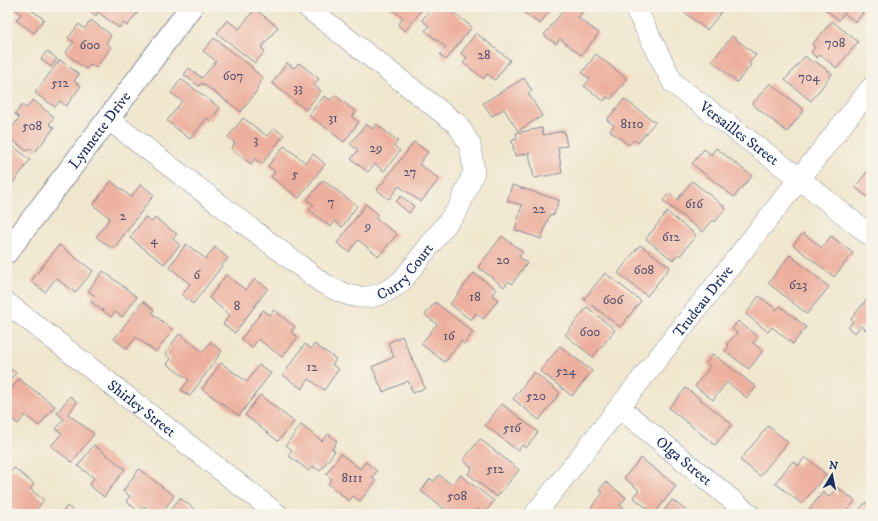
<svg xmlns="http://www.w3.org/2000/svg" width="878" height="521" font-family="'IM FELL DW Pica',serif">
<rect width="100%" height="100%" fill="#f7f3e8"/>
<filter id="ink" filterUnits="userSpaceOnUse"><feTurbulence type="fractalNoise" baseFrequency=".025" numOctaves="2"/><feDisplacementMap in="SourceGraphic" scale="8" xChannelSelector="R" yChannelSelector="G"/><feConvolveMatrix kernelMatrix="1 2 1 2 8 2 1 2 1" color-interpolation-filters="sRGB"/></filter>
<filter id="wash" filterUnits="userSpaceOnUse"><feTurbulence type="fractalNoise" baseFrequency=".012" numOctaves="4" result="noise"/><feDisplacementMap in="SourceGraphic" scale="16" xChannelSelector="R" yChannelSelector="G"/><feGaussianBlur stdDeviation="0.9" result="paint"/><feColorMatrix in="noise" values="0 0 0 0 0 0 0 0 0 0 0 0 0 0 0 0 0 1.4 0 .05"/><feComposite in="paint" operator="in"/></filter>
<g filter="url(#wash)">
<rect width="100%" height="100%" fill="#f0e6cd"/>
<g id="blocks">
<g fill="#edaf9d">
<path d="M 12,7 L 27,7 L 44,19 L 34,33 L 16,20 L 21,14 Z"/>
<path d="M 91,7 L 142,7 L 127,26 L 123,23 L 119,28 L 98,12 L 96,16 L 89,10 Z"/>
<path d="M 389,7 L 424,7 L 405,31 L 398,25 L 403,18 Z"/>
<path d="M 432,7 L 446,7 L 472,27 L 446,60 L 440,55 L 446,47 L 425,31 L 429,26 L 422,20 Z"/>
<path d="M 516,7 L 552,7 L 540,24 Z"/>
<path d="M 566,7 L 586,7 L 578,18 L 599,33 L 581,55 L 560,39 L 556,44 L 544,35 Z"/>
<path d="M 677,7 L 725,7 L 707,30 Z"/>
<path d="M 822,7 L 867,7 L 856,22 L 844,13 L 839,20 Z"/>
<path d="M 255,9 L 278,27 L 261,48 L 265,51 L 255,63 L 217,33 L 227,20 L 239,29 Z"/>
<path d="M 91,20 L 111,35 L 106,43 L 111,47 L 96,68 L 91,64 L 86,69 L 65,53 L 74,42 L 68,38 L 79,24 L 84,29 Z"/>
<path d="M 832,21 L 858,42 L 837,68 L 820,55 L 817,58 L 811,52 L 815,47 L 812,45 Z"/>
<path d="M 476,33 L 510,60 L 495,80 L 487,74 L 484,79 L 463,63 L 467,58 L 461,53 Z"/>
<path d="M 732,36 L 756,55 L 749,63 L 751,65 L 737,82 L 712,61 Z"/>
<path d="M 214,38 L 252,67 L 251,68 L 263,78 L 260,81 L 261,82 L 257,87 L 258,89 L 241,112 L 202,83 L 199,86 L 184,75 L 189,68 L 202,78 L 216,61 L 203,51 Z"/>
<path d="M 47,51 L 57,59 L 51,67 L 41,59 Z"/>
<path d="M 596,54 L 627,79 L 611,99 L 607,97 L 604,101 L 584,86 L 590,79 L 582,73 Z"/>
<path d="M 805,56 L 813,63 L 815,61 L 832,74 L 811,101 L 785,80 Z"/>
<path d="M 60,60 L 79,74 L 74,81 L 81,86 L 66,106 L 60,101 L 55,107 L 35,93 Z"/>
<path d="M 287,63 L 294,68 L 299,63 L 319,79 L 314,85 L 321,91 L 306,110 L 272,83 Z"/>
<path d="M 524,78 L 532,91 L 528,93 L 542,116 L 518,131 L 504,109 L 492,116 L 483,103 Z"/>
<path d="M 181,79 L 220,108 L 210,121 L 207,118 L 190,139 L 167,121 L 182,101 L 171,93 Z"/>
<path d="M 770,83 L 804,110 L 787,132 L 752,104 Z"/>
<path d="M 335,95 L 356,112 L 352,117 L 359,122 L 344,142 L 309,115 L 324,96 L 331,100 Z"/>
<path d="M 624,99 L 655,122 L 638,143 L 634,140 L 629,145 L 610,131 L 614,125 L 607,120 Z"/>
<path d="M 33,100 L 54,117 L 49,124 L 54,128 L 35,152 L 30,148 L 27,151 L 7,136 L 7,134 L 19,118 L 15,114 L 22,105 L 26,108 Z"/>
<path d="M 243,118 L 267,136 L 274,128 L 284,135 L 262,164 L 255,159 L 251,164 L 231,149 L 235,143 L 228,137 Z"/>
<path d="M 366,124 L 373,129 L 376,124 L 398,141 L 394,146 L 400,151 L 384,171 L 375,164 L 368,172 L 351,159 L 358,150 L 350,144 Z"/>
<path d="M 542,128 L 543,135 L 564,131 L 567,146 L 558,147 L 562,173 L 534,178 L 529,153 L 515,156 L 512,140 L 517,139 L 516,133 Z"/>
<path d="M 414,142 L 428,152 L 419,164 L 439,179 L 421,202 L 399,186 L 389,199 L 377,190 Z"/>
<path d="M 9,143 L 30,160 L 7,191 L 7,146 Z"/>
<path d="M 284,146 L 306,163 L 313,154 L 325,164 L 299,198 L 271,177 L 275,172 L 268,166 Z"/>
<path d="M 716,148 L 752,176 L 734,197 L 692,164 L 704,149 L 711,155 Z"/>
<path d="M 871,167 L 871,200 L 855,187 Z"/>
<path d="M 323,180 L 357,206 L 342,227 L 335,221 L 331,227 L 309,210 L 314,205 L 307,200 Z"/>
<path d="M 111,181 L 131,197 L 141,184 L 154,195 L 113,249 L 96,237 L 110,218 L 93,205 Z"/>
<path d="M 692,181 L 726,208 L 715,222 L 713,220 L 703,232 L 663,201 L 669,193 L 677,200 Z"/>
<path d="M 512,185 L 559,200 L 554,215 L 550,214 L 541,239 L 515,230 L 522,205 L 507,201 Z"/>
<path d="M 401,196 L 414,206 L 409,213 L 396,202 Z"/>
<path d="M 366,204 L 378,214 L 375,218 L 397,234 L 379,256 L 358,240 L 349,252 L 337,243 Z"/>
<path d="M 667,212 L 696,235 L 680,256 L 678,254 L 673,260 L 646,239 Z"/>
<path d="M 145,217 L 152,222 L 155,218 L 177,234 L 173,239 L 180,245 L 164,264 L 130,238 Z"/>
<path d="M 803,233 L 822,248 L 831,236 L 853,253 L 834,277 L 793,245 Z"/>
<path d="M 502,236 L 523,252 L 519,257 L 527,263 L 512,284 L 509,281 L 504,287 L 478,267 Z"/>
<path d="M 186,244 L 206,259 L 215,247 L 228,258 L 193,304 L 182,295 L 190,284 L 169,267 Z"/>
<path d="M 59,245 L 93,271 L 75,293 L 56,278 L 45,292 L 31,281 Z"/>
<path d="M 640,245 L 670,267 L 647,296 L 618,273 Z"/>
<path d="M 790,255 L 829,287 L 807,314 L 768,283 Z"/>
<path d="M 103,271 L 137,297 L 122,317 L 115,312 L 111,317 L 90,301 L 95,296 L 88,291 Z"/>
<path d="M 474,273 L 496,289 L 492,295 L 498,300 L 483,319 L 476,313 L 471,320 L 450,304 Z"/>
<path d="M 605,273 L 641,301 L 620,327 L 584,299 Z"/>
<path d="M 226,275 L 246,290 L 255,279 L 268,288 L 235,333 L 223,324 L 230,315 L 209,298 Z"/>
<path d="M 871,294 L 871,334 L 861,326 L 855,333 L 848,328 L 853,321 L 851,319 Z"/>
<path d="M 759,296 L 777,310 L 780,306 L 806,327 L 793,344 L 772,327 L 768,332 L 746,314 Z"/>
<path d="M 143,301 L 154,310 L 152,313 L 173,330 L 156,352 L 136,337 L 127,349 L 114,339 Z"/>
<path d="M 435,302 L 473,332 L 464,344 L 461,341 L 445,362 L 421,344 L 437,324 L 425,315 Z"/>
<path d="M 587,307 L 615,330 L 593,357 L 565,335 Z"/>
<path d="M 263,310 L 270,315 L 274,310 L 295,327 L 291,332 L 298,337 L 282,357 L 258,339 L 252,348 L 241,339 Z"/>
<path d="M 738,321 L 758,337 L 753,343 L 763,351 L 749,369 L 725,351 L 729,346 L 727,344 L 737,333 L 732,329 Z"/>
<path d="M 179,334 L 203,352 L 210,342 L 222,351 L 190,396 L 181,390 L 189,380 L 167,364 L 171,359 L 165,354 Z"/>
<path d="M 402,336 L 425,388 L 413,393 L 408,381 L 383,392 L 372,367 L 394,357 L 388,343 Z"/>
<path d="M 305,344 L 311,349 L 314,344 L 336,359 L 332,365 L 339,369 L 324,390 L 309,379 L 302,389 L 283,375 Z"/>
<path d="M 560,346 L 592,371 L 572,396 L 540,371 Z"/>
<path d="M 713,354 L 756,387 L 747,398 L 727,382 L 713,400 L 695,386 L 710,367 L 706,363 Z"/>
<path d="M 221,363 L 247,382 L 259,365 L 271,373 L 239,416 L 202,389 Z"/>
<path d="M 7,366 L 16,373 L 7,383 Z"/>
<path d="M 534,372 L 560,393 L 539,420 L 513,399 Z"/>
<path d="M 19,379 L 55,406 L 39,426 L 25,415 L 18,424 L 7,415 L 7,395 Z"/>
<path d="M 686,388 L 732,424 L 715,445 L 669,408 Z"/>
<path d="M 260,395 L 294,422 L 278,441 L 245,415 Z"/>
<path d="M 70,396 L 77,402 L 68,414 L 94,434 L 72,462 L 51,446 L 62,433 L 56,429 L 64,419 L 57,413 Z"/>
<path d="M 502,404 L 538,432 L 526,448 L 522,445 L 518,451 L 485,425 Z"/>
<path d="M 301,425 L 322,441 L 328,434 L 337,441 L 332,449 L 335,451 L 320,471 L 313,466 L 309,471 L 288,455 L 292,450 L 286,445 Z"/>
<path d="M 768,426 L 788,442 L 760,476 L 740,460 Z"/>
<path d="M 480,439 L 519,470 L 497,497 L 468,474 L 472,468 L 463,460 Z"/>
<path d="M 94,445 L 125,469 L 104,497 L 89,485 L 94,478 L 78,466 Z"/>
<path d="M 341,454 L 360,469 L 366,462 L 377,471 L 372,478 L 376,481 L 360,501 L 353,496 L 349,501 L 328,484 L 332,479 L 326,474 Z"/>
<path d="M 805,457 L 826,474 L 802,504 L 775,483 L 793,461 L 798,466 Z"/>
<path d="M 641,458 L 676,486 L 654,514 L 633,497 L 639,490 L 624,478 Z"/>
<path d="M 14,468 L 34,484 L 30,489 L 44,500 L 33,514 L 19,514 L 7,505 L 7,476 Z"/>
<path d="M 139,469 L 174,496 L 161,514 L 154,514 L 144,506 L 139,512 L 126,501 L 130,496 L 123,491 Z"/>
<path d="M 439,475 L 452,485 L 460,475 L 494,501 L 484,514 L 478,509 L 474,514 L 450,514 L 421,491 L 430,479 L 434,481 Z"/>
<path d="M 606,482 L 626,498 L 620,505 L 631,514 L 588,514 L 587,513 L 603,493 L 599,490 Z"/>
<path d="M 837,487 L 855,501 L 844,514 L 811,514 L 808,511 L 823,492 L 829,497 Z"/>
<path d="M 180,498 L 201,514 L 167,514 Z"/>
<path d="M 672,500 L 691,514 L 661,514 Z"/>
<path d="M 866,502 L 871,506 L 871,514 L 856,514 Z"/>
<path d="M 67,506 L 77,514 L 61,514 Z"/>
</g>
</g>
</g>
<g filter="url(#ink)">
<use href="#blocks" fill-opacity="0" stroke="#868a96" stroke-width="1"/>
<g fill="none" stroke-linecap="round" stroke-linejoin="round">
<g stroke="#868a96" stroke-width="22">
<g id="street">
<path id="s1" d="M 635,7 L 673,83 L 800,179 L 871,236"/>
<path id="s2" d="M 108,119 L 321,282 C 352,300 372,305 402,281 L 458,209 L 474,172 L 470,145 L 458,125 L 307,7"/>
<path id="s3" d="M 7,303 L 277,514"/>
<path id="s4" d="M 620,408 L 749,514"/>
<path id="s5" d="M 535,514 L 871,88"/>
</g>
</g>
<g stroke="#868a96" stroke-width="24">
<g id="secondary">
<path id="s6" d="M 7,252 L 108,119 L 191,7"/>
</g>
</g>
<use href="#street" stroke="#fff" stroke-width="21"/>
<use href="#secondary" stroke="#fff" stroke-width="22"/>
</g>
</g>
<g text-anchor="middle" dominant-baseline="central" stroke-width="3.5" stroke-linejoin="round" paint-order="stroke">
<g font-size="13" fill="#504f6e">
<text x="835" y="43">708</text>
<text x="90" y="45">600</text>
<text x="484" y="55">28</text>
<text x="233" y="76">607</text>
<text x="809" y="77">704</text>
<text x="60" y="83">512</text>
<text x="298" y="88">33</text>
<text x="333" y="118">31</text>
<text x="632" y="124">8110</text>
<text x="32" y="126">508</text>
<text x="256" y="140">3</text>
<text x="376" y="148">29</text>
<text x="410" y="172">27</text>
<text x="295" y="174">5</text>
<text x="331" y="202">7</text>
<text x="694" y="204">616</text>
<text x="539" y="209">22</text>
<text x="123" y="216">2</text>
<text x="368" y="226">9</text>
<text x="671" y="237">612</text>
<text x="154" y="240">4</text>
<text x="503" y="260">20</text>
<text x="644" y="270">608</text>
<text x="197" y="275">6</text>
<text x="798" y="285">623</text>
<text x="475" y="297">18</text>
<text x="613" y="300">606</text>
<text x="237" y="306">8</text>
<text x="590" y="332">600</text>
<text x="449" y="336">16</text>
<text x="312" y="367">12</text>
<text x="566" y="371">524</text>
<text x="536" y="396">520</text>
<text x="512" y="428">516</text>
<text x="495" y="469">512</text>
<text x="352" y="478">8111</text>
<text x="457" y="496">508</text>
</g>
<g font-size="15" fill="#1b2f5e" stroke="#f7f3e8">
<text stroke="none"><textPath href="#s6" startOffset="153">Lynnette Drive</textPath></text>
<text stroke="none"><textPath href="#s1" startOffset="168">Versailles Street</textPath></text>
<text stroke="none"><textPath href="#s2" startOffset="365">Curry Court</textPath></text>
<text stroke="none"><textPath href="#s5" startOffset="271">Trudeau Drive</textPath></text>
<text stroke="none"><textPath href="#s3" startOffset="171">Shirley Street</textPath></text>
<text stroke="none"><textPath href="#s4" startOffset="83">Olga Street</textPath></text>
</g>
</g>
<rect width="878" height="521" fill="none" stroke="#f7f3e8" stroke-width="24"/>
<g transform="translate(832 475) rotate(10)" stroke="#f7f3e8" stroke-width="3" paint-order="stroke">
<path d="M0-3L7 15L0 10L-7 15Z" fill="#1b2f5e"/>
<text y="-6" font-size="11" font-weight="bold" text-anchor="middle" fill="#1b2f5e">N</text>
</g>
</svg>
